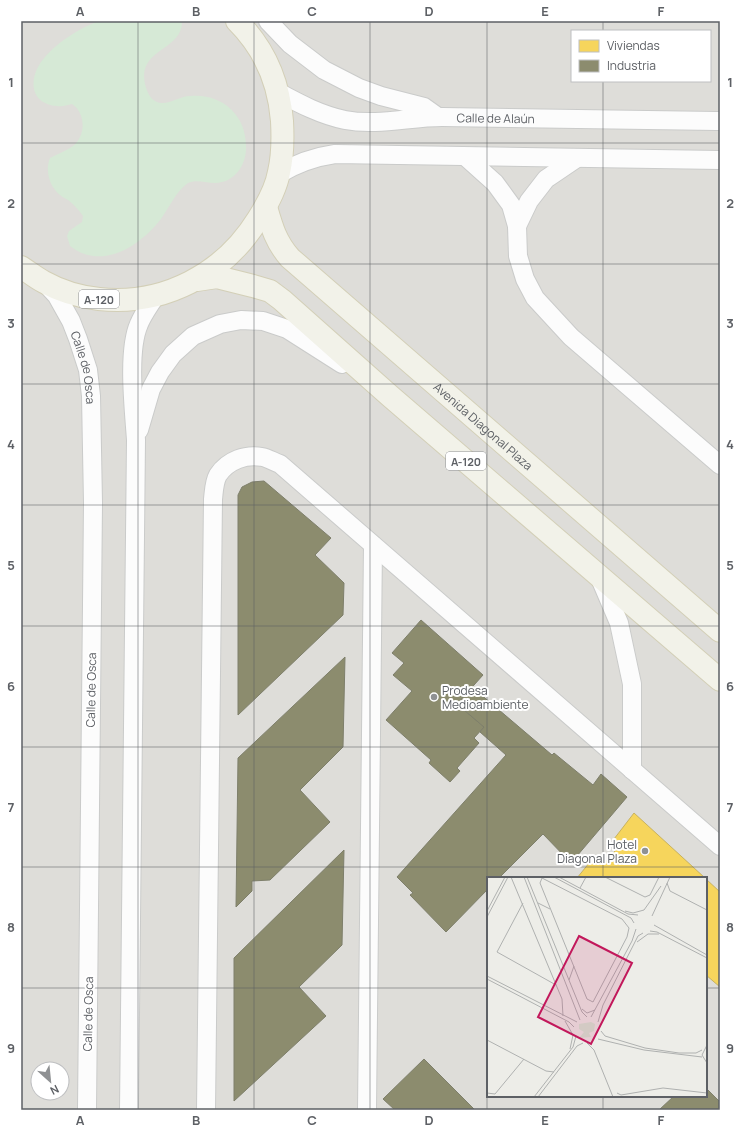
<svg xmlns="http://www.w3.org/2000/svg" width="741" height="1131" font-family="Manrope,sans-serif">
<rect width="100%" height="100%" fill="#edede8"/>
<path fill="#deddd9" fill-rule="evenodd" d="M 21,21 L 720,21 L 720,1110 L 21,1110 ZM 572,31 L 710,31 L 710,81 L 572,81 ZM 488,878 L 706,878 L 706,1096 L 488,1096 ZM 38,1069 L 62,1069 L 62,1093 L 38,1093 Z"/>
<path fill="#d6e9d6" d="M 99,21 L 182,21 C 183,51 137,48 145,84 C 147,92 151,102 161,103 C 170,104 181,96 190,96 C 221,93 246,114 246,146 C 247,164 235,183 215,183 C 207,183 196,179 188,183 C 176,191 169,208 161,219 C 140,246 102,271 70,246 L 67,236 L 69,231 L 82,222 L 83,216 C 79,210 73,204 68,200 C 65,198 62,197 60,195 C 49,186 45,170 50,158 C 57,154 66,151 73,146 C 86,136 86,113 72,104 C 67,105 62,107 57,106 C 31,104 28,81 41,62 C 55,43 78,29 99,21 Z"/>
<g fill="#f6d55c" stroke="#c8b25f">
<path d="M 634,813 L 705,878 L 577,878 L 594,857 L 603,865 L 620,845 L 614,839 Z"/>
<path d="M 706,879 L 720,892 L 720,987 L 706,975 Z"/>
</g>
<g fill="#8c8c6e" stroke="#7e7f6b">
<path d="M 264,481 L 331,538 L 315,555 L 344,583 L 343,615 L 238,715 L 238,495 L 242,487 L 252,482 Z"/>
<path d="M 421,620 L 483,675 L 457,704 L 484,727 L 474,738 L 479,743 L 457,768 L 460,771 L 450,782 L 429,763 L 431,760 L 386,720 L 412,691 L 393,675 L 404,663 L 392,653 Z"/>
<path d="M 345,657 L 343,747 L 300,790 L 330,822 L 270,880 L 252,881 L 252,891 L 236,907 L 238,758 Z"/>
<path d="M 472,687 L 552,755 L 554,753 L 593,785 L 601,774 L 627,797 L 571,863 L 543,834 L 499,878 L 488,878 L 488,889 L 446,932 L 410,895 L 413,893 L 397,877 L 506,755 L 480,732 L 484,727 L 457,704 Z"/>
<path d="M 344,850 L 342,945 L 299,987 L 326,1016 L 234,1101 L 234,958 Z"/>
<path d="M 424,1059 L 475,1110 L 395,1110 L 383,1099 Z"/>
<path d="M 706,1088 L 720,1102 L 720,1110 L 659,1110 L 674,1096 L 706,1096 Z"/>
</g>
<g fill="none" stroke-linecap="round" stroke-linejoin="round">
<g stroke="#cacbca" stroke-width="20">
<g id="minor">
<path d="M 268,21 L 290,44 L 324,70 L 359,88 L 381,96 L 424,107 L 438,117"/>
<path id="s1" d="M 278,92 C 300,104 321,115 345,120 C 377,126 410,117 442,117 C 534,118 627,120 720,121"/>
<path d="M 466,157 L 495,183 L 511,205 L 517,226 L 518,256 L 525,279 L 535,298 L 571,337 L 720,465"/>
<path d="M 279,174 C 297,163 314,157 335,154 L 720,160"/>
<path d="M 517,226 L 529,201 L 546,179 L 577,158"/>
<path id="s2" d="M 45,283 L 57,296 L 71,321 L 78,339 L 88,370 L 91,396 L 93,503 L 87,1110"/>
<path d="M 139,430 L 151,389 L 160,372 L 173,354 L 193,336 L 220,324 L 241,320 L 263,321 L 287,329 L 342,364"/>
<path d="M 599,576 L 619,623 L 632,684 L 632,770"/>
<path d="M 129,1110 L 136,440 C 134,410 127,351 139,324 C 143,314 150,305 156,295"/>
<path d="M 206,1110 L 213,499 C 214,491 214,482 218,475 C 228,460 246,454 262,457 C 268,458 274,462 280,464 L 720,846"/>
<path d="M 367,1110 L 373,545"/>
</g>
</g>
<g stroke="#d3cfb7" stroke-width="24">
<g id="major">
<path id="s3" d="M 266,207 C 272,228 276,242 290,258 L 720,631"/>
<path d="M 21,267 C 29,272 36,278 44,282 C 60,291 81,297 99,299 C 164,306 224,274 258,219 C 267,205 276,189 279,172 C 283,155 283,139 282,121 C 279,82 265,49 237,21"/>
<path d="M 197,280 L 217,277 L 253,286 L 270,291 L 282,300 L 390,396 L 720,680"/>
</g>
</g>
<use href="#minor" stroke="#fcfcfc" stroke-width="18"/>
<use href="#major" stroke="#f2f2e9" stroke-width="22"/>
</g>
<path fill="none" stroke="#5d6065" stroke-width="1" stroke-opacity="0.55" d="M 138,21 L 138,1110M 254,21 L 254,1110M 370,21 L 370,1110M 487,21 L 487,1110M 603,21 L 603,31M 603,81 L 603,878M 21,143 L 720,143M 21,264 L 720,264M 21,384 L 720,384M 21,505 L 720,505M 21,626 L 720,626M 21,747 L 720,747M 21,867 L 720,867M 21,988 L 488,988M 706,988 L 720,988M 603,1096 L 603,1110"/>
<g fill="#8f9193" stroke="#fff" stroke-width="1.5">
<circle cx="434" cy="697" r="4"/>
<circle cx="645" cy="851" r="4"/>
</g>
<g text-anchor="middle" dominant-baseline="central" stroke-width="4" stroke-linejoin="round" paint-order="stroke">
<g fill="#fff" stroke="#8e9093" stroke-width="1">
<rect x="79" y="290" width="40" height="18" rx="3"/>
<rect x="446" y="452" width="40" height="18" rx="3"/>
</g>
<g font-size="11" font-weight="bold" fill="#5d6065">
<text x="99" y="299">A-120</text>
<text x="466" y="461">A-120</text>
</g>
<g font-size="12" fill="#5d6065" stroke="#fff">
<text stroke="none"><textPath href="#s1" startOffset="224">Calle de Alaún</textPath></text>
<text stroke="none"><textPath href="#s2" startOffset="95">Calle de Osca</textPath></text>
<text stroke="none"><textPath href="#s3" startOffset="313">Avenida Diagonal Plaza</textPath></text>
<text transform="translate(91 690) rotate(-89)">Calle de Osca</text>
<text transform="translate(88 1014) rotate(-89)">Calle de Osca</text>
</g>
<g font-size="12" fill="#5d6065" stroke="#fff" text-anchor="start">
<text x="442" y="690">Prodesa<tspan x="442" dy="14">Medioambiente</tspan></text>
<text x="637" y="844" text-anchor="end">Hotel<tspan x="637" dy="14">Diagonal Plaza</tspan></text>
</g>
</g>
<g transform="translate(487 877)">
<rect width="220" height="220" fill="#edede8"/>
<path d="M 104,145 L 108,147 L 107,154 L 102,156 L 104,160 L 92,161 L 97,155 L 92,152 L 92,147 Z" fill="#d6e9d6"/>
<path fill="none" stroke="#afb1b0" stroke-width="1" d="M 24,0 L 75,122 L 76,139M 37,0 L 93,143M 40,0 L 95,135 L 100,140M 67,0 L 144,41 L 147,46M 72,0 L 141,37 L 151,38M 118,0 L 158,20 L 163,18 L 172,0M 55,1 L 135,42 L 142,51 L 140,60 L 106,125 L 100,122 L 53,6 ZM 180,6 L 183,14 L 220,33M 93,11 L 99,0M 36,26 L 10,75 L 69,108M 51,26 L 63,32M 0,34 L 18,0M 138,34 L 146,36 L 157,33 L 174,9M 165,39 L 183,0M 0,40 L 21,0M 167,48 L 220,78M 163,54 L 170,55 L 220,81M 150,65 L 161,57 L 172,57M 0,99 L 90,145M 0,102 L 82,145 L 87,150M 82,103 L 87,89M 95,132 L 100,136 L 108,133M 104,140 L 145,64 L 149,52M 78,144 L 86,158 L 83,172M 111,145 L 116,128 L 151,59 L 156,56M 114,154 L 118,159 L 158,171 L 192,176 L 209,176 L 215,173M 111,162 L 157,173 L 215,180M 0,163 L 59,194 L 67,195M 100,166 L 107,173 L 126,220M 220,168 L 215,178 L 220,186M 0,216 L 8,217 L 37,182M 130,216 L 134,218 L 176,211 L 220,216M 47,220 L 86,170 L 89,159M 51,220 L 90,169 L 96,166"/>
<path fill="#c2185b" fill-opacity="0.15" stroke="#c2185b" stroke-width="2" d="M 92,59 L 145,86 L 104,167 L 51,140 Z"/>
<rect width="220" height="220" fill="none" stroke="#5d6065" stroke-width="2"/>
</g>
<rect width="741" height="1131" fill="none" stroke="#ffffff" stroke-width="44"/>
<rect x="571" y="30" width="140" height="52" fill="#ffffff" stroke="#bebfc1"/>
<rect x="579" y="40" width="20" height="12" fill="#f6d55c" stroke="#bebfc1"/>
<text x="607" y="50" font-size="12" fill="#5d6065">Viviendas</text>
<rect x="579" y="60" width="20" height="12" fill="#8c8c6e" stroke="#bebfc1"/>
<text x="607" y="70" font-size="12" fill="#5d6065">Industria</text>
<g transform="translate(50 1081) rotate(153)"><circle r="19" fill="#ffffff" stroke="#bebfc1"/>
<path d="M0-3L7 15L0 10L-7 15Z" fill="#8f9193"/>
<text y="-6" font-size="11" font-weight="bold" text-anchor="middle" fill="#5d6065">N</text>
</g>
<rect x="22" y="22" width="697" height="1087" fill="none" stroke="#5d6065" stroke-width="1.5"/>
<g font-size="13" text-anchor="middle" font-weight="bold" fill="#5d6065">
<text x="80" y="16">A</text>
<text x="196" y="16">B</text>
<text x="312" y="16">C</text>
<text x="429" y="16">D</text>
<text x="545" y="16">E</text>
<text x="661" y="16">F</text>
<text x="11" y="87">1</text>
<text x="730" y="87">1</text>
<text x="11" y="208">2</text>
<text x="730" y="208">2</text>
<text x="11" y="328">3</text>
<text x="730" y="328">3</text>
<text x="11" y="449">4</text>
<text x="730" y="449">4</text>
<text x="11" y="570">5</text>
<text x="730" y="570">5</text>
<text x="11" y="691">6</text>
<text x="730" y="691">6</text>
<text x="11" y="812">7</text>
<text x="730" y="812">7</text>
<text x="11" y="932">8</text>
<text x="730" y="932">8</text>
<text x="11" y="1053">9</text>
<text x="730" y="1053">9</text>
<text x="80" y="1125">A</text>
<text x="196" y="1125">B</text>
<text x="312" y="1125">C</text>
<text x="429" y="1125">D</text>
<text x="545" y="1125">E</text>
<text x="661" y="1125">F</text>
</g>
</svg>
